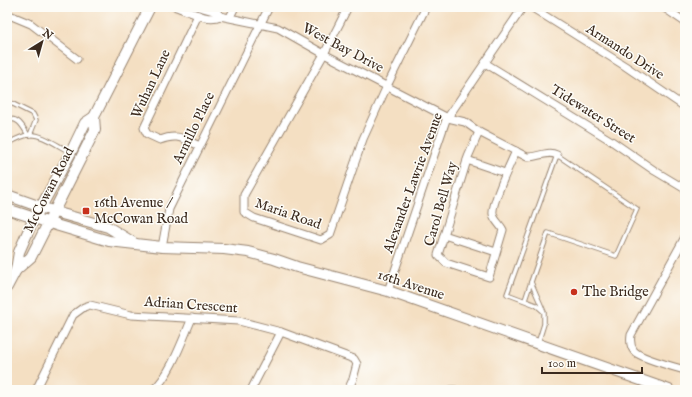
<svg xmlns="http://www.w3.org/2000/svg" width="692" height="397" font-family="'IM FELL English',serif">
<rect width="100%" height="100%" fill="#fdfcf7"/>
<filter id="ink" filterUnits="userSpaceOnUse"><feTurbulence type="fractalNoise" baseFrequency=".025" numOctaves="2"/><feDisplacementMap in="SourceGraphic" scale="8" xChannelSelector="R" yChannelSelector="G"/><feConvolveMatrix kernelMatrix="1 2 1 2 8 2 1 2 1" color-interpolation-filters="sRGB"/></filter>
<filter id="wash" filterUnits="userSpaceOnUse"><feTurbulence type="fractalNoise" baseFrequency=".012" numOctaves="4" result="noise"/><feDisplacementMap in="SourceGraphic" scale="16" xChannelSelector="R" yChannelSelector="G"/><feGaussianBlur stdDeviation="0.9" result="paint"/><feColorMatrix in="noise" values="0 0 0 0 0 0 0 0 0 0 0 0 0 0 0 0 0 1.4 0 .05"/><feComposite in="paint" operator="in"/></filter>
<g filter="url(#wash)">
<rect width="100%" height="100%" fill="#f4dfc2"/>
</g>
<g filter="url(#ink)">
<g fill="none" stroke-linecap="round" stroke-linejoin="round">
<g stroke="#988470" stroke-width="5.5">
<g id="lane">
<path d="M 7,104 L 11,103 L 33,114 L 36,120 L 30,135"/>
<path d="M 7,120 C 18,116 23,127 28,135"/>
<path d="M 7,144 C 13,141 21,136 28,135 C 41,133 58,146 70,152"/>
<path d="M 525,300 L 531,282"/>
<path d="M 538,343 L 544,324 L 544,312 L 536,305 L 507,294 L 557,155 L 637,209 L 616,256 L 548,233 L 531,282 L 544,312"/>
</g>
</g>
<g stroke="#988470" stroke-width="9">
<g id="street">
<path d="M 176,7 C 189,11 208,22 220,16 L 278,28 L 324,54 L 448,118 L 465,122 L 479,132 L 527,157 C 537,158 546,150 557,155"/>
<path d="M 199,7 L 217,12 L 220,16"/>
<path d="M 348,7 L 324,54 L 244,195 L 244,212 L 254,218 L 321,240 L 330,235 L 363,139 L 387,86 L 426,7"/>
<path d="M 531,7 L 625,66 L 685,107"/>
<path d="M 663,7 L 685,22"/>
<path d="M 7,14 L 31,24 L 77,59"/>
<path d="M 198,15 L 144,128 L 147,134 L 160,140 C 178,133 183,139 200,146"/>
<path d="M 230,17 L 235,7"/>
<path d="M 485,63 L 610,140 L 655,171 L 685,189"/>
<path d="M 479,132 L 468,157 L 438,255 L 446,263 L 489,277 L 503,230 C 500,224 494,220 493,214 C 491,204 511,162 516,151"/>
<path d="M 467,160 L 505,173"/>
<path d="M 444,235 L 496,252"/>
<path d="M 685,237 L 631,335 C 630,341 630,346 634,351 C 640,358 674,367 685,370"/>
<path d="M 162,247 L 169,209 L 269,7"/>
<path d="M 388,291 L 446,120 L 523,7"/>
<path d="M 36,390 L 73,315 L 84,307 L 90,305 L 131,315 L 239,321 L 281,332 L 354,359 L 357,364 L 353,379 L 348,390"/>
<path d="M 153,390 C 170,376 183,339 192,318"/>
<path d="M 251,390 L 281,332"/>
<path d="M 451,390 L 455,390"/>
</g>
</g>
<g stroke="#988470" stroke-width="12">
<g id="secondary">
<path d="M 7,195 L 55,212 L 108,227 L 134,243"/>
<path d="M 7,209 L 59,226 L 109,241 L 162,247 L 224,249 L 248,252 L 274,259 L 297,267 L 388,291 L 669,390"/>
<path d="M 16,270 L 31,257 L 95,130 L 94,117 L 150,7"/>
<path d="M 7,287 L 16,270 L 19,252 L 30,227 L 71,152 L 85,123 L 94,117"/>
</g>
</g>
<use href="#lane" stroke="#fff" stroke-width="3.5"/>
<use href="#street" stroke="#fff" stroke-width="7"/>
<use href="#secondary" stroke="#fff" stroke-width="10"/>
</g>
</g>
<g fill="#c8321e" stroke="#fdfcf7" stroke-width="1.5">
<rect x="82" y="207" width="8" height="8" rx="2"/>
<circle cx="574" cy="292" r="4"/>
</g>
<g text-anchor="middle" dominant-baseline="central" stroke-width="3" stroke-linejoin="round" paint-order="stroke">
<g font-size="14" fill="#3b2a1e" stroke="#fdfcf7">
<text transform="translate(343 48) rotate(28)">West Bay Drive</text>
<text transform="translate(625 52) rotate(33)">Armando Drive</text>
<text transform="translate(151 84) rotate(-65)">Wuhan Lane</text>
<text transform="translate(593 114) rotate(32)">Tidewater Street</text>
<text transform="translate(194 128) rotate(-64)">Armillo Place</text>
<text transform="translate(413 183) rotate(-70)">Alexander Lawrie Avenue</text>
<text transform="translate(49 190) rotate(-63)">McCowan Road</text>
<text transform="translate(441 204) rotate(-74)">Carol Bell Way</text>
<text transform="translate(288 214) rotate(19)">Maria Road</text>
<text transform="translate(411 285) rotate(18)">16th Avenue</text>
<text transform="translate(191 305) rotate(4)">Adrian Crescent</text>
</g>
<g font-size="14" fill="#3b2a1e" stroke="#fdfcf7" text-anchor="start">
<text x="94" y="203">16th Avenue /<tspan x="94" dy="16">McCowan Road</tspan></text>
<text x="582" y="292">The Bridge</text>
</g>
</g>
<rect width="692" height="397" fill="none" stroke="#fdfcf7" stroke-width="24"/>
<g transform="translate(42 42) rotate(37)" stroke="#fdfcf7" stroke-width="3" paint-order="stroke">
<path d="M0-3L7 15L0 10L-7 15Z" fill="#3b2a1e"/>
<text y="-6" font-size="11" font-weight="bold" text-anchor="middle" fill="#3b2a1e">N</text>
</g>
<path d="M542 367v6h100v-6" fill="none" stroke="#3b2a1e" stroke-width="2"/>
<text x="548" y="367" font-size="12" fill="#3b2a1e" stroke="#fdfcf7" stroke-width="3" paint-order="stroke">100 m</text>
</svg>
